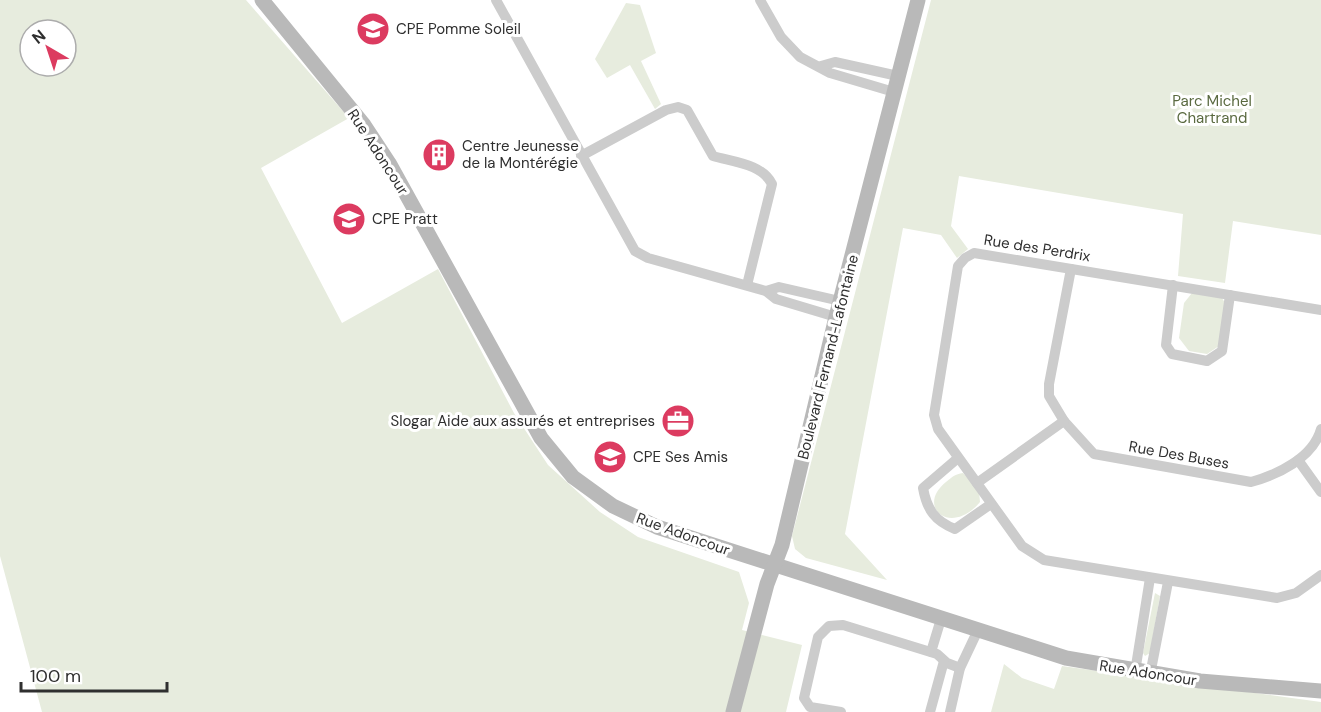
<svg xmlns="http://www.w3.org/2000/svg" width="1321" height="712" font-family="'DM Sans',sans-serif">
<rect width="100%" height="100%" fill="#fff"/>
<g fill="#e7ecde" fill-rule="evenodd">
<path d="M 0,0 L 246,0 L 349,118 L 261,168 L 342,323 L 438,269 L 514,413 L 548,465 L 600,512 L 638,537 L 739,572 L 749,603 L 742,630 L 802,645 L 786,712 L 42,712 L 0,556 ZM 30,30 L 66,30 L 66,66 L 30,66 Z"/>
<path d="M 931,0 L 1321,0 L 1321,235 L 1233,221 L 1225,283 L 1178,276 L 1183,214 L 959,176 L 951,226 L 968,249 L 957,258 L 941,235 L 903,228 L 845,534 L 887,580 L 806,558 L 795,549 L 792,536 Z"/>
<path d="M 626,3 L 640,5 L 656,53 L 641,61 L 661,104 L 655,109 L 630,65 L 607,78 L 595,59 Z"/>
<path d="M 1192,293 L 1222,298 L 1225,303 L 1219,346 L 1207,354 L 1189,351 L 1179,338 L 1184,303 Z"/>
<path d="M 963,473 L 979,491 L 980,502 C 951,537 915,507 946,482 C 952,477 955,474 963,473 Z"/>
<path d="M 1155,593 L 1160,596 L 1150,653 L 1145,656 L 1143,653 Z"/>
<path d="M 1004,664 L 1022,678 L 1054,689 L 1062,666 L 1321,702 L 1321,712 L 991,712 Z"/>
</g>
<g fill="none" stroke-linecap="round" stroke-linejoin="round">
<g stroke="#ccc" stroke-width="10">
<path d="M 496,0 L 635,251 L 648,258 L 766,291 L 776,299 L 836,317"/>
<path d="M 760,0 L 781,37 L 800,57 L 830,73 L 894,92"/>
<path d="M 821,66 L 835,62 L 898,76"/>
<path d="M 581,156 L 666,110 L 678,107 L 687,110 L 713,156 C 734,162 762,164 772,184 L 747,285"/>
<path d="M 1071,269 L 1049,384 L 1049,396 L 1064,421 L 1094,454 L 1251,482 C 1277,475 1313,458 1321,429"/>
<path d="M 1173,285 L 1166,345 L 1172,354 L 1207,361 L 1222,351 L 1230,295"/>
<path d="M 766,291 L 779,287 L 840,301"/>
<path d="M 1321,310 L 974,253 L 965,258 L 958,266 L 934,415 L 938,429 L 1022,546 L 1044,560 L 1277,598 L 1296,593 L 1321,575"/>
<path d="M 958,458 L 923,488 C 927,510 935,521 955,529 L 991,504"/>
<path d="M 1298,460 L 1321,492"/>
<path d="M 977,483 L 1064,421"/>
<path d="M 931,652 L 941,619"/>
<path d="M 1135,672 L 1150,578"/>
<path d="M 1150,675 L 1168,582"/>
<path d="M 841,712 L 810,707 L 804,698 L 818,637 L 829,626 L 843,625 L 937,654 L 947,663 L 960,668"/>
<path d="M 930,712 L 944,661"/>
<path d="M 950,712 L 960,668 L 978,630"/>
</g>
<g stroke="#b9b9b9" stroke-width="15">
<path d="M 262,0 L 364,125 L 389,163 L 541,438 L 573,477 L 613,506 L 657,527 L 1066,658 L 1200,681 L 1321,691"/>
<path d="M 733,712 L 767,584 L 782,545 L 836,317 L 918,0"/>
</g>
</g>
<defs>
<g id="school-disc" transform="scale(1.725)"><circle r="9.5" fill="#dc3b60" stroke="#fff"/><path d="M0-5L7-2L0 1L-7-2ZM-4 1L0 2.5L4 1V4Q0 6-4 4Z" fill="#fff"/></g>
<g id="building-disc" transform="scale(1.725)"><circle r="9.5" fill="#dc3b60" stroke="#fff"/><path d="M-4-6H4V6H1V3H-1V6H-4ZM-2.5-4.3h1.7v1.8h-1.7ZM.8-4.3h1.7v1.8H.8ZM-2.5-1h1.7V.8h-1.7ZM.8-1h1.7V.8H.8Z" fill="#fff"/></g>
<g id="office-disc" transform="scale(1.725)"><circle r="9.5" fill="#dc3b60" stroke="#fff"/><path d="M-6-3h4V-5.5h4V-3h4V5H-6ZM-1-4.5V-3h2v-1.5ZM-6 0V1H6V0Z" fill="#fff"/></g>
</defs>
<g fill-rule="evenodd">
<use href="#school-disc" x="373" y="29"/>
<use href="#building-disc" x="439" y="155"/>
<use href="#school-disc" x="349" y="219"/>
<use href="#office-disc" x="678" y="421"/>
<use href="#school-disc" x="610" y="457"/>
</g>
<g text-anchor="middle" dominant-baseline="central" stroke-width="6" stroke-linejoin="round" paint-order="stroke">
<g font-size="15" fill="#2f2f2f" stroke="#fff" text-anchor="start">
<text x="396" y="29">CPE Pomme Soleil</text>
<text x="462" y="146">Centre Jeunesse<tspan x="462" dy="17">de la Montérégie</tspan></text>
<text x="372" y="219">CPE Pratt</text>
<text x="655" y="421" text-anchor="end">Slogar Aide aux assurés et entreprises</text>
<text x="633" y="457">CPE Ses Amis</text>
</g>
<g font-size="15" fill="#59693f" stroke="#fff">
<text x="1212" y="101">Parc Michel<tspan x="1212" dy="17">Chartrand</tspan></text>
</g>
<g font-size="15" fill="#2f2f2f" stroke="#fff">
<text transform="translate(378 152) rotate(57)">Rue Adoncour</text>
<text transform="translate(1037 248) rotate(9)">Rue des Perdrix</text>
<text transform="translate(828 357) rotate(-76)">Boulevard Fernand-Lafontaine</text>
<text transform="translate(1179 455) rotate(10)">Rue Des Buses</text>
<text transform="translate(683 534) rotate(20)">Rue Adoncour</text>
<text transform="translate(1148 673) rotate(9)">Rue Adoncour</text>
</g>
</g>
<g transform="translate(48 48) rotate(321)"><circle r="28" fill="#ffffff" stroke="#acacac" stroke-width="1.5"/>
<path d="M0-4.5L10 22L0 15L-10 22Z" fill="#dc3b60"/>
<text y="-9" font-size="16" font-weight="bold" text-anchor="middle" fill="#2f2f2f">N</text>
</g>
<path d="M21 682v9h146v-9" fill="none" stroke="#2f2f2f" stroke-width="3"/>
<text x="30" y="682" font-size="18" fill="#2f2f2f" stroke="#ffffff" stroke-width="4.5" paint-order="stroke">100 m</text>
</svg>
